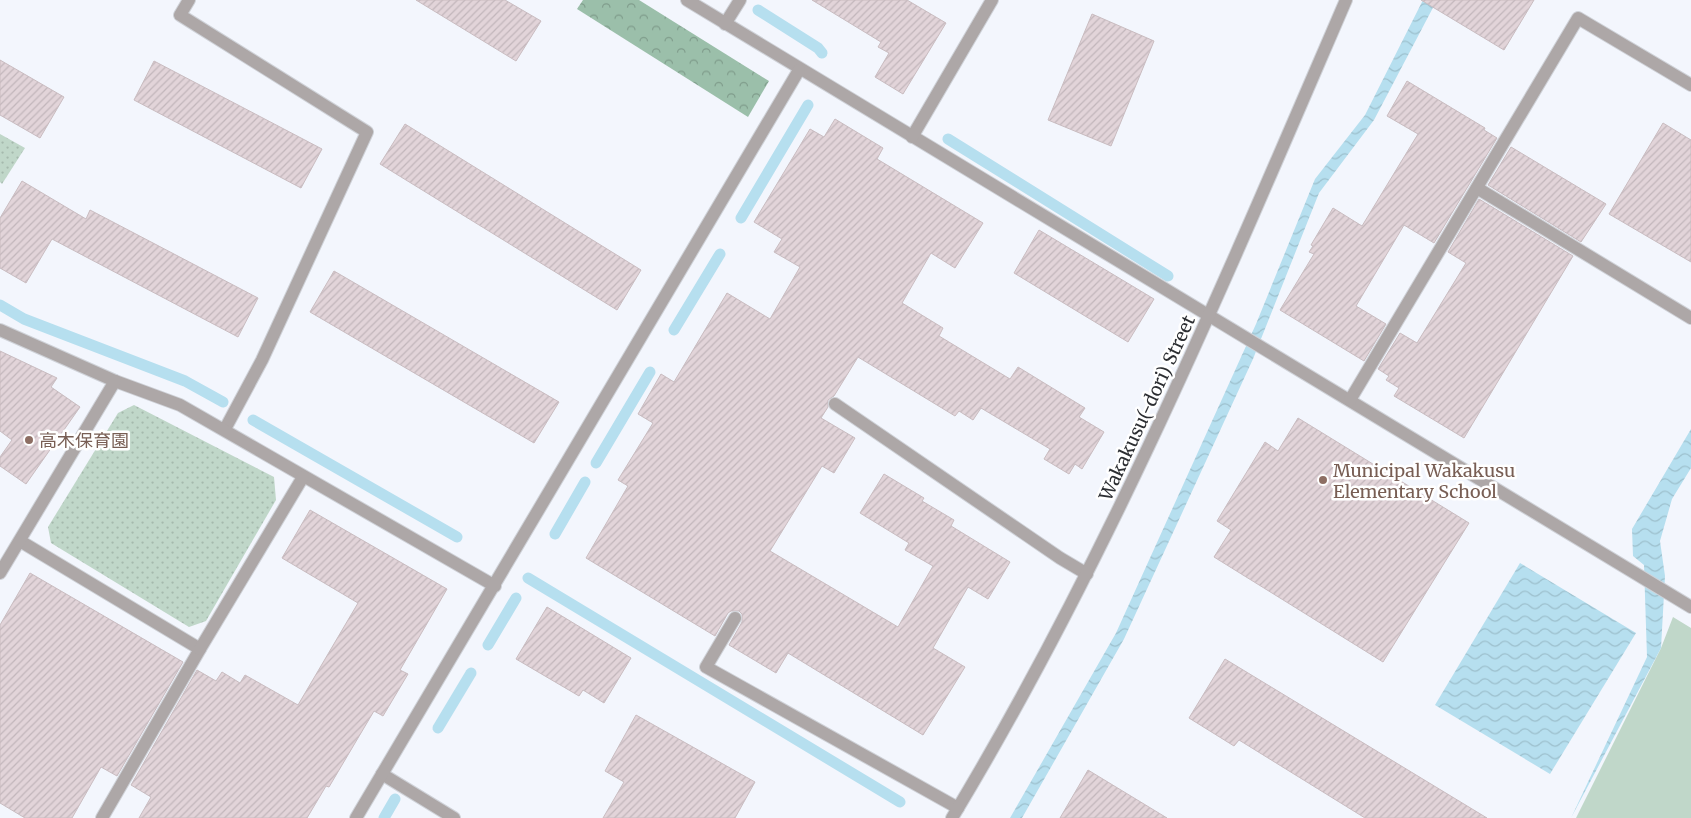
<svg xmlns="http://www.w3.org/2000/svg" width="1691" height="818" font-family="Merriweather,'Noto Sans JP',serif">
<defs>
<pattern id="forest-crowns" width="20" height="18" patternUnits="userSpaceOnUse" patternTransform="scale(1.25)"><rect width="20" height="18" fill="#9bbfaa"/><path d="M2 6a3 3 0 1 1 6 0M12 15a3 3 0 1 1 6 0" fill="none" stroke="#7f9c8b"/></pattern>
<pattern id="park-dots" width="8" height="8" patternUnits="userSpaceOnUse" patternTransform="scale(1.25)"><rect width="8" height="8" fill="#c0d7c9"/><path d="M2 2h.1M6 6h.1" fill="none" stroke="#a5b9ad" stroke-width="1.8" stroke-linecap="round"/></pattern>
<pattern id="water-waves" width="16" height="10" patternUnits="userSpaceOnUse" patternTransform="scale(1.25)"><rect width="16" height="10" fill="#b6dfef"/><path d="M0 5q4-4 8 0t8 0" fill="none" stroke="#9dc0cd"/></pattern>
<pattern id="building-hatch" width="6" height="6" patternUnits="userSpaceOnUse" patternTransform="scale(1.25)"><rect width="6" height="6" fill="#e2d4d9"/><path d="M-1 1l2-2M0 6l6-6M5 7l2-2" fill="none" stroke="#c2b6bb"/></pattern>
</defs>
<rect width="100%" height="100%" fill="#f3f6fd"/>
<path fill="url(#forest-crowns)" d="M 583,0 L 639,0 L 769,81 L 748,117 L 577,9 Z"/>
<g fill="url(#park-dots)">
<path d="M 0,134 L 25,148 L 2,184 L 0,182 Z"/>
<path d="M 134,405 L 274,477 L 276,500 L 206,621 L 189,627 L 51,543 L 48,527 L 118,413 Z"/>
</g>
<path fill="#c0d7c9" d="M 1673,617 L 1691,628 L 1691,818 L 1576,818 L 1661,648 Z"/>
<g fill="url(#water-waves)">
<path d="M 1423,0 L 1437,0 L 1374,120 L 1319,193 L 1253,359 L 1124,639 L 1022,818 L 1010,818 L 1116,633 L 1256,324 L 1315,179 L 1365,115 Z"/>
<path d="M 1691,429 L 1691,468 L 1672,499 L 1660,541 L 1665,576 L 1661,648 L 1571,818 L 1647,657 L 1644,565 L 1633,556 L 1632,529 Z"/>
<path d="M 1520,563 L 1636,633 L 1550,774 L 1435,705 Z"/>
</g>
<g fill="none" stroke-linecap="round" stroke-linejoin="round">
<g stroke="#b6dfef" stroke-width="11">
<path d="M 758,10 L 818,48 L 822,53"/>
<path d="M 948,139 L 1168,276"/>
<path d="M 741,218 L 808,105"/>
<path d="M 0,305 L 24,319 L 185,381 L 223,402"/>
<path d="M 674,330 L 720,254"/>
<path d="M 253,420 L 457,537"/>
<path d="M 596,463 L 650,372"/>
<path d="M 555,534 L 585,482"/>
<path d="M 528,578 L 900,802"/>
<path d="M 488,645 L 516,598"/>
<path d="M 438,728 L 471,673"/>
<path d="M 384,818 L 395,799"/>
</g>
</g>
<g fill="url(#building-hatch)" stroke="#c9bcc0">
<path d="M 416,0 L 505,0 L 541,21 L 516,61 Z"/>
<path d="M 812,0 L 907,0 L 946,23 L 903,94 L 875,77 L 889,53 L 878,47 L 881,42 Z"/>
<path d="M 1421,0 L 1534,0 L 1504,50 Z"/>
<path d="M 1092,14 L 1154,41 L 1111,146 L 1048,120 Z"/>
<path d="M 0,60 L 64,97 L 40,138 L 0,115 Z"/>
<path d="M 154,61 L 322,149 L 301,188 L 134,100 Z"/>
<path d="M 1407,81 L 1485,128 L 1484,130 L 1497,138 L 1434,243 L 1404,225 L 1356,306 L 1386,324 L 1364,361 L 1280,310 L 1314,254 L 1309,252 L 1313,246 L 1311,245 L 1333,208 L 1362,226 L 1418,134 L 1387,116 Z"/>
<path d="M 835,119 L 883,148 L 877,159 L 983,223 L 955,268 L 931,253 L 902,303 L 943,328 L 939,336 L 1010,379 L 1018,367 L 1085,408 L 1079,417 L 1104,432 L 1082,469 L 1075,464 L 1069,474 L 1044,459 L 1050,449 L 981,408 L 973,420 L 959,411 L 955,416 L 858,357 L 834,396 L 828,400 L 828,407 L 821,418 L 855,438 L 834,473 L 822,466 L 770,551 L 898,627 L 933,566 L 905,550 L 909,543 L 860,513 L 884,474 L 924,498 L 922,501 L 954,520 L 951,526 L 1010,562 L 988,599 L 968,587 L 933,648 L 965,667 L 923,735 L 788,653 L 776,673 L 729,645 L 742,622 L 742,614 L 739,611 L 731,611 L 728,613 L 715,636 L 586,558 L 628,486 L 618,480 L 653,423 L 638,414 L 661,374 L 674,382 L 727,293 L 770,319 L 800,267 L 774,252 L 782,239 L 754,222 L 810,129 L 824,137 Z"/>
<path d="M 1663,123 L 1691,140 L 1691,262 L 1609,214 Z"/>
<path d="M 405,124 L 641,270 L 617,310 L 380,164 Z"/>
<path d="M 1511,147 L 1606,204 L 1581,242 L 1488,185 Z"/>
<path d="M 22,181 L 86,219 L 90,210 L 258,298 L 238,337 L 52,239 L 26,283 L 0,268 L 0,218 Z"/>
<path d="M 1479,199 L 1573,256 L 1464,438 L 1394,396 L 1399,388 L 1386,380 L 1389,376 L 1378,369 L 1400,333 L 1417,343 L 1466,263 L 1448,252 Z"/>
<path d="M 1039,230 L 1154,299 L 1128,342 L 1014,273 Z"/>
<path d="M 334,271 L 559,402 L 534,443 L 310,312 Z"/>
<path d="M 0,351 L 57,378 L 51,387 L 80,407 L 26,484 L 0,466 L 0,457 L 12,440 L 0,431 Z"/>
<path d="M 1298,418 L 1469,523 L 1383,662 L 1214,557 L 1231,530 L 1217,521 L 1265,442 L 1278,451 Z"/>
<path d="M 310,510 L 447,589 L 400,670 L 408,674 L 383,716 L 374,711 L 329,787 L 326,786 L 307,818 L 139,818 L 151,797 L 131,785 L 197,670 L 216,681 L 222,672 L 240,683 L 245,675 L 298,705 L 358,603 L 282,558 Z"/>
<path d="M 30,573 L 183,662 L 117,776 L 101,767 L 72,818 L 25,818 L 0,803 L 0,625 Z"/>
<path d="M 547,607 L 631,658 L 604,703 L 583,690 L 579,696 L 516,659 Z"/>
<path d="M 1225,659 L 1487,818 L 1365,818 L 1239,740 L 1234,746 L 1189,718 Z"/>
<path d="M 636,715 L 755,782 L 735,818 L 603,818 L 624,782 L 605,771 Z"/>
<path d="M 1088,770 L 1167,818 L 1060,818 Z"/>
</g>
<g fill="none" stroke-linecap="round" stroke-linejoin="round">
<g stroke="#cfd2d8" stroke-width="14">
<g id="minor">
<path d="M 189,0 L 180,15 L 367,132 L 262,360 L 225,429"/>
<path d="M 687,0 L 1691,607"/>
<path d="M 725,24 L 740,0"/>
<path d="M 912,137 L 992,0"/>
<path d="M 1477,188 L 1691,318"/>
<path d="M 0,330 L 115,381 L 180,405 L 495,586"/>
<path d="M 1350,400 L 1578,18 L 1691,85"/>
<path d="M 835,404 L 1060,558 L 1087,574"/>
<path d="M 20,541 L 200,649 L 102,818"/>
<path d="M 0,573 L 115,381"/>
<path d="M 735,618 L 706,667 L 958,808"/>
<path d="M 200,649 L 303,477"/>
<path d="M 382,774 L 454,818"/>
<path d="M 356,818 L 799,70"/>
<path d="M 952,818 C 1109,558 1226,278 1346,0"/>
</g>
</g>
<use href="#minor" stroke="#ada7a7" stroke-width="12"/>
</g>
<g fill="#8d6e63" stroke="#fff" stroke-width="2">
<circle cx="29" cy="440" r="5"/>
<circle cx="1323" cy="480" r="5"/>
</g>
<g text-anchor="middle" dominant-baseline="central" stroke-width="5" stroke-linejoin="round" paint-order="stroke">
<g font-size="18" fill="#2c2e32" stroke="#fff">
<text transform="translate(1147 408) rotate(-65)">Wakakusu(-dori) Street</text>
</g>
<g font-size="18" fill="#785e54" stroke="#fff" text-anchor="start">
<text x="39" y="440">高木保育園</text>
<text x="1333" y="470">Municipal Wakakusu<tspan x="1333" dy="21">Elementary School</tspan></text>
</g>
</g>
</svg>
